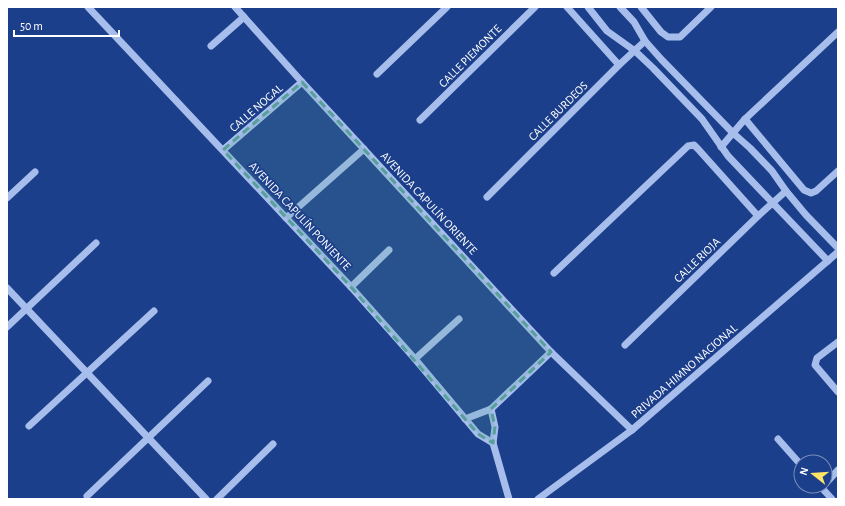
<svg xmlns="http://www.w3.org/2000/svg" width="845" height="506" font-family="'Alegreya Sans',sans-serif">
<rect width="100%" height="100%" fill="#1c3f8b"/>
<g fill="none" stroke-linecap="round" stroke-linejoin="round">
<g stroke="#a7beec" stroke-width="7">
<path d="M 88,7 L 351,287 L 415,359 L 478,434 L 493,443"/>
<path d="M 235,7 L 302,82 L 551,352 L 632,430"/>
<path d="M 567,7 L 619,65"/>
<path d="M 588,7 L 607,31 L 635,51 L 653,68 L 702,119 L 728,156 L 828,261"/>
<path d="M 620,7 L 634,22 L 645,41 L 661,59 L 733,133 L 750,148 L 772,171 L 786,191 L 806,215 L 838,248"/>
<path d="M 641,7 L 661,32 L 668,37 L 680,37 L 711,7"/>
<path d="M 211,46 L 244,17"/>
<path d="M 377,74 L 447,7"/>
<path d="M 745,119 L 804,190 L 811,193 L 816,191 L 838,171"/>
<path d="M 420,120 L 535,7"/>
<path d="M 721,147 L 745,119 L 838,32"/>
<path d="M 223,150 L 302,82"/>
<path d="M 487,197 L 619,65 L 645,41"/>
<path d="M 7,198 L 35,172"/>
<path d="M 286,218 L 364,149"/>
<path d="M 554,273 L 688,146 L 694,145 L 698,149 L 758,216"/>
<path d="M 351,287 L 389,250"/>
<path d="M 7,288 L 206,499"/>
<path d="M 7,327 L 96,243"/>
<path d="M 838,342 L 817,358 L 815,365 L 838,392"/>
<path d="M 625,345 L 758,216 L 786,191"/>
<path d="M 415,359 L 459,319"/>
<path d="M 491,409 L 495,427 L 493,443 L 509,499"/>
<path d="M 465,419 L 491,409 L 551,352"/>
<path d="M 29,426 L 154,311"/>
<path d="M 778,439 L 801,465"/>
<path d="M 825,484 L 838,470"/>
<path d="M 820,486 L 832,499"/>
<path d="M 87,496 L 208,381"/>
<path d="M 217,499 L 273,444"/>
<path d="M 538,499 L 632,430 L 838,252"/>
</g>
</g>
<path fill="#579f9a" fill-opacity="0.2" stroke="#579f9a" stroke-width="3" stroke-dasharray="8 5" stroke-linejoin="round" d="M 302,82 L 551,352 L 491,409 L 495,427 L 493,443 L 478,434 L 351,287 L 223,150 Z"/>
<g text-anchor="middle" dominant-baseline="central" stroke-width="3.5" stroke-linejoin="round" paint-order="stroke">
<g font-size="12" fill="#fff" stroke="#1c3f8b">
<text transform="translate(470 56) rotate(-45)">CALLE PIEMONTE</text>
<text transform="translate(256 108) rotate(-41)">CALLE NOGAL</text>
<text transform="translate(558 111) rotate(-45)">CALLE BURDEOS</text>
<text transform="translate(429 203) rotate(47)">AVENIDA CAPULÍN ORIENTE</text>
<text transform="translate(300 216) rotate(47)">AVENIDA CAPULÍN PONIENTE</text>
<text transform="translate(697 260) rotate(-44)">CALLE RIOJA</text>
<text transform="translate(684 371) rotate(-41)">PRIVADA HIMNO NACIONAL</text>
</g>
</g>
<rect width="845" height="506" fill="none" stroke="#ffffff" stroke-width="16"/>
<g transform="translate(813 474) rotate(287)"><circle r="19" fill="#1c3f8b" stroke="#778cb9"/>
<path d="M0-3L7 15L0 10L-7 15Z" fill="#fde365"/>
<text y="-6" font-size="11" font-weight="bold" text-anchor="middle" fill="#ffffff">N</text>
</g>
<path d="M14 30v6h105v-6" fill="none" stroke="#ffffff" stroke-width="2"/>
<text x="20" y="30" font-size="12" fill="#ffffff" stroke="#1c3f8b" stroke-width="3" paint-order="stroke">50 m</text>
</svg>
